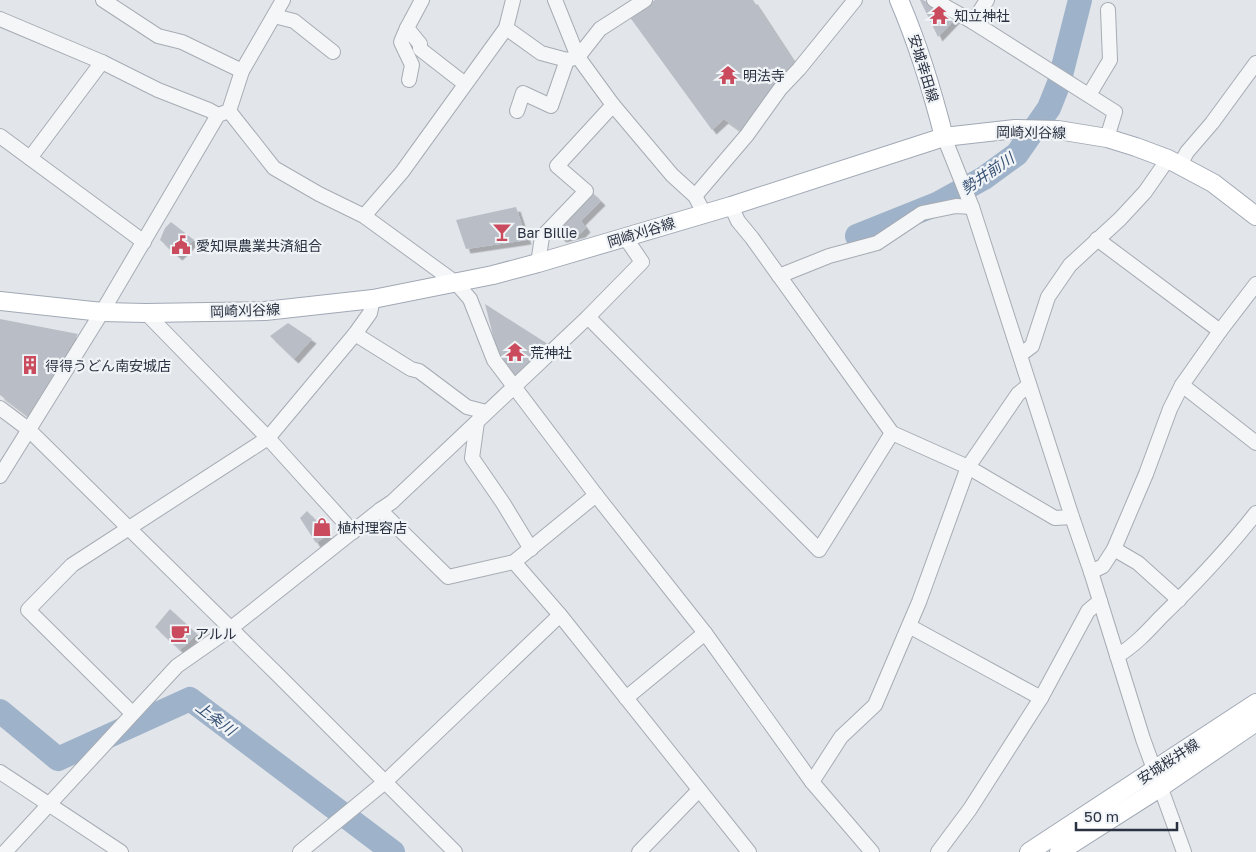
<svg xmlns="http://www.w3.org/2000/svg" width="1256" height="852" font-family="'Golos Text','Noto Sans JP',sans-serif">
<defs>
<filter id="shadow"><feDropShadow dx="4.5" dy="4.5" stdDeviation="0" flood-color="#0004"/></filter>
</defs>
<rect width="100%" height="100%" fill="#e2e5ea"/>
<g fill="none" stroke-linecap="round" stroke-linejoin="round">
<g stroke="#9eb2c9" stroke-width="24">
<path d="M 857,236 L 937,204 L 984,178 L 1017,154 L 1049,108 L 1059,83 L 1080,0"/>
<path d="M 0,711 L 58,759 L 190,699 L 393,852"/>
</g>
</g>
<g fill="#b9bec6" filter="url(#shadow)">
<path d="M 655,0 L 753,0 L 795,64 L 741,131 L 724,119 L 712,130 L 629,16 Z"/>
<path d="M 920,0 L 923,0 L 956,18 L 938,37 Z"/>
<path d="M 592,192 L 601,201 L 581,221 L 586,228 L 581,233 L 562,238 L 554,231 Z"/>
<path d="M 516,207 L 527,240 L 466,249 L 456,220 Z"/>
<path d="M 171,222 L 194,240 L 178,256 L 160,240 L 165,228 Z"/>
<path d="M 485,304 L 551,346 L 516,378 L 498,355 Z"/>
<path d="M 0,319 L 78,334 L 28,416 L 0,395 Z"/>
<path d="M 288,323 L 312,339 L 294,359 L 270,336 Z"/>
<path d="M 307,511 L 329,534 L 316,543 L 300,518 Z"/>
<path d="M 170,609 L 197,634 L 180,650 L 155,627 Z"/>
</g>
<g fill="none" stroke-linecap="round" stroke-linejoin="round">
<g stroke="#a7acb4" stroke-width="16">
<g id="minor">
<path d="M 103,0 L 158,36 L 182,42 L 242,71"/>
<path d="M 422,0 L 407,28 L 420,44 L 420,49 L 465,84"/>
<path d="M 555,0 L 578,57 L 613,105 L 672,175 L 695,196 L 704,213"/>
<path d="M 934,0 L 973,22 L 1115,112 L 1107,138"/>
<path d="M 274,16 L 294,21 L 333,52"/>
<path d="M 0,19 L 102,62 L 158,90 L 209,110 L 218,115"/>
<path d="M 973,22 L 987,0"/>
<path d="M 407,28 L 401,42 L 412,65 L 409,80"/>
<path d="M 506,28 L 541,53 L 567,60 L 578,57 L 600,29 L 645,0"/>
<path d="M 1089,95 L 1110,60 L 1108,10"/>
<path d="M 229,111 L 274,168 L 319,194 L 364,216 L 456,283 L 470,299 L 494,360 L 596,495 L 705,633 L 812,782 L 872,852"/>
<path d="M 517,111 L 523,93 L 551,106 L 567,60"/>
<path d="M 0,136 L 144,242"/>
<path d="M 944,137 L 972,207 L 1072,517 L 1091,572 L 1143,739 L 1184,852"/>
<path d="M 30,158 L 102,62"/>
<path d="M 1180,165 L 1187,152 L 1212,123 L 1256,63"/>
<path d="M 695,196 L 747,135 L 780,89 L 799,69 L 855,0"/>
<path d="M 731,206 L 738,221 L 752,238 L 892,433 L 968,467 L 1055,518 L 1072,517"/>
<path d="M 364,216 L 402,172 L 506,28 L 513,0"/>
<path d="M 1097,239 L 1220,331"/>
<path d="M 538,263 L 542,237 L 586,191 L 557,166 L 613,105"/>
<path d="M 779,276 L 829,256 L 877,243 L 922,213 L 956,206 L 972,207"/>
<path d="M 146,313 L 268,438 L 353,532"/>
<path d="M 588,317 L 819,550 L 892,433"/>
<path d="M 355,334 L 411,369 L 419,371 L 467,407 L 486,412"/>
<path d="M 1020,355 L 1032,346 L 1048,297 L 1070,265 L 1120,219 L 1145,192 L 1168,159"/>
<path d="M 1182,385 L 1256,443"/>
<path d="M 0,408 L 28,429 L 277,674 L 455,852"/>
<path d="M 477,422 L 472,458 L 503,503 L 531,549"/>
<path d="M 0,476 L 102,312 L 218,115 L 229,111 L 242,71 L 283,0"/>
<path d="M 596,495 L 514,562 L 560,615 L 749,852"/>
<path d="M 380,510 L 448,577 L 514,562"/>
<path d="M 1114,549 L 1138,563 L 1179,600"/>
<path d="M 1091,572 L 1103,566 L 1114,549 L 1146,474 L 1170,409 L 1182,385 L 1220,331 L 1256,284"/>
<path d="M 909,626 L 1041,698"/>
<path d="M 1117,656 C 1134,646 1147,632 1160,618 C 1194,585 1227,550 1256,513"/>
<path d="M 626,698 L 705,633"/>
<path d="M 132,713 L 28,610 L 72,565 L 268,438 L 355,334 L 370,313 L 373,299"/>
<path d="M 0,772 L 121,852"/>
<path d="M 812,782 L 841,737 L 875,705 L 919,602 L 968,467 L 1018,394 L 1029,385"/>
<path d="M 5,852 L 177,666 L 230,629 L 380,510 L 392,502 L 588,317 L 642,262 L 625,237"/>
<path d="M 300,852 L 385,782 L 560,615"/>
<path d="M 639,852 L 699,790"/>
<path d="M 938,852 L 970,809 L 1041,698 L 1088,611 L 1100,601"/>
</g>
</g>
<g stroke="#a1a9b5" stroke-width="20">
<g id="major">
<path d="M 899,0 C 918,44 932,90 944,137"/>
<path d="M 0,301 L 102,312 L 146,313 L 265,311 L 373,299 L 493,275 L 538,263 L 731,206 L 944,137 L 1015,129 L 1058,130 L 1107,138 L 1136,147 L 1168,159 L 1213,183 L 1256,216"/>
<path d="M 1029,852 L 1256,703"/>
<path d="M 1059,852 L 1161,787 L 1256,722"/>
</g>
</g>
<use href="#minor" stroke="#f4f6f8" stroke-width="14"/>
<use href="#major" stroke="#fff" stroke-width="18"/>
</g>
<defs>
<g id="temple-bare" transform="scale(1.5)"><path d="M0-6L5-2H3V0L6.5 2.5H4V6H1.5V3h-3V6H-4V2.5H-6.5L-3 0V-2H-5Z" fill="#ca4b5d" stroke="#f1f4f7" stroke-width="2.5" paint-order="stroke"/></g>
<g id="bar-bare" transform="scale(1.5)"><path d="M-6-5H6L.8 .8V4.5H3.5V6h-7V4.5H-.8V.8Z" fill="#ca4b5d" stroke="#f1f4f7" stroke-width="2.5" paint-order="stroke"/></g>
<g id="civic-bare" transform="scale(1.5)"><path d="M-.6-6.5H3V-4.5H.6V-3L4-1V1h2V6H-6V1h2V-1L-.6-3ZM-1.2 2.5V6h2.4V2.5Z" fill="#ca4b5d" stroke="#f1f4f7" stroke-width="2.5" paint-order="stroke"/></g>
<g id="building-bare" transform="scale(1.5)"><path d="M-4-6H4V6H1V3H-1V6H-4ZM-2.5-4.3h1.7v1.8h-1.7ZM.8-4.3h1.7v1.8H.8ZM-2.5-1h1.7V.8h-1.7ZM.8-1h1.7V.8H.8Z" fill="#ca4b5d" stroke="#f1f4f7" stroke-width="2.5" paint-order="stroke"/></g>
<g id="shop-bare" transform="scale(1.5)"><path d="M-5-2.5h2.3a2.7 3.5 0 0 1 5.4 0H5L5.5 6h-11ZM-1.5-2.5h3a1.5 2.3 0 0 0-3 0Z" fill="#ca4b5d" stroke="#f1f4f7" stroke-width="2.5" paint-order="stroke"/></g>
<g id="cafe-bare" transform="scale(1.5)"><path d="M-5.5-4.5H6V0H3Q3 3.5 0 3.5H-2.5Q-5.5 3.5-5.5 0ZM3-3.2v2h1.7v-2ZM-6 4.5H4V6H-6Z" fill="#ca4b5d" stroke="#f1f4f7" stroke-width="2.5" paint-order="stroke"/></g>
</defs>
<g fill-rule="evenodd">
<use href="#temple-bare" x="939" y="15"/>
<use href="#temple-bare" x="728" y="75"/>
<use href="#bar-bare" x="502" y="232"/>
<use href="#civic-bare" x="181" y="245"/>
<use href="#temple-bare" x="515" y="352"/>
<use href="#building-bare" x="30" y="365"/>
<use href="#shop-bare" x="322" y="527"/>
<use href="#cafe-bare" x="180" y="633"/>
</g>
<g text-anchor="middle" dominant-baseline="central" stroke-width="4.5" stroke-linejoin="round" paint-order="stroke">
<g font-size="14" fill="#2a3241" stroke="#f1f4f7" text-anchor="start">
<text x="954" y="15">知立神社</text>
<text x="743" y="75">明法寺</text>
<text x="517" y="232">Bar Billie</text>
<text x="196" y="245">愛知県農業共済組合</text>
<text x="530" y="352">荒神社</text>
<text x="45" y="365">得得うどん南安城店</text>
<text x="337" y="527">植村理容店</text>
<text x="195" y="633">アルル</text>
</g>
<g font-size="14" fill="#2a3241" stroke="#f1f4f7">
<text transform="translate(924 68) rotate(73)">安城幸田線</text>
<text transform="translate(1031 132) rotate(1)">岡崎刈谷線</text>
<text transform="translate(641 232) rotate(-17)">岡崎刈谷線</text>
<text transform="translate(245 310) rotate(-2)">岡崎刈谷線</text>
<text transform="translate(1168 761) rotate(-33)">安城桜井線</text>
</g>
<g font-size="15" font-style="italic" fill="#365174" stroke="#f1f4f7">
<text transform="translate(987 173) rotate(-34)">勢井前川</text>
<text transform="translate(216 718) rotate(37)">上条川</text>
</g>
</g>
<path d="M1076 822v8h101v-8" fill="none" stroke="#2a3241" stroke-width="2.5"/>
<text x="1084" y="822" font-size="15" fill="#2a3241" stroke="#f1f4f7" stroke-width="4" paint-order="stroke">50 m</text>
</svg>
